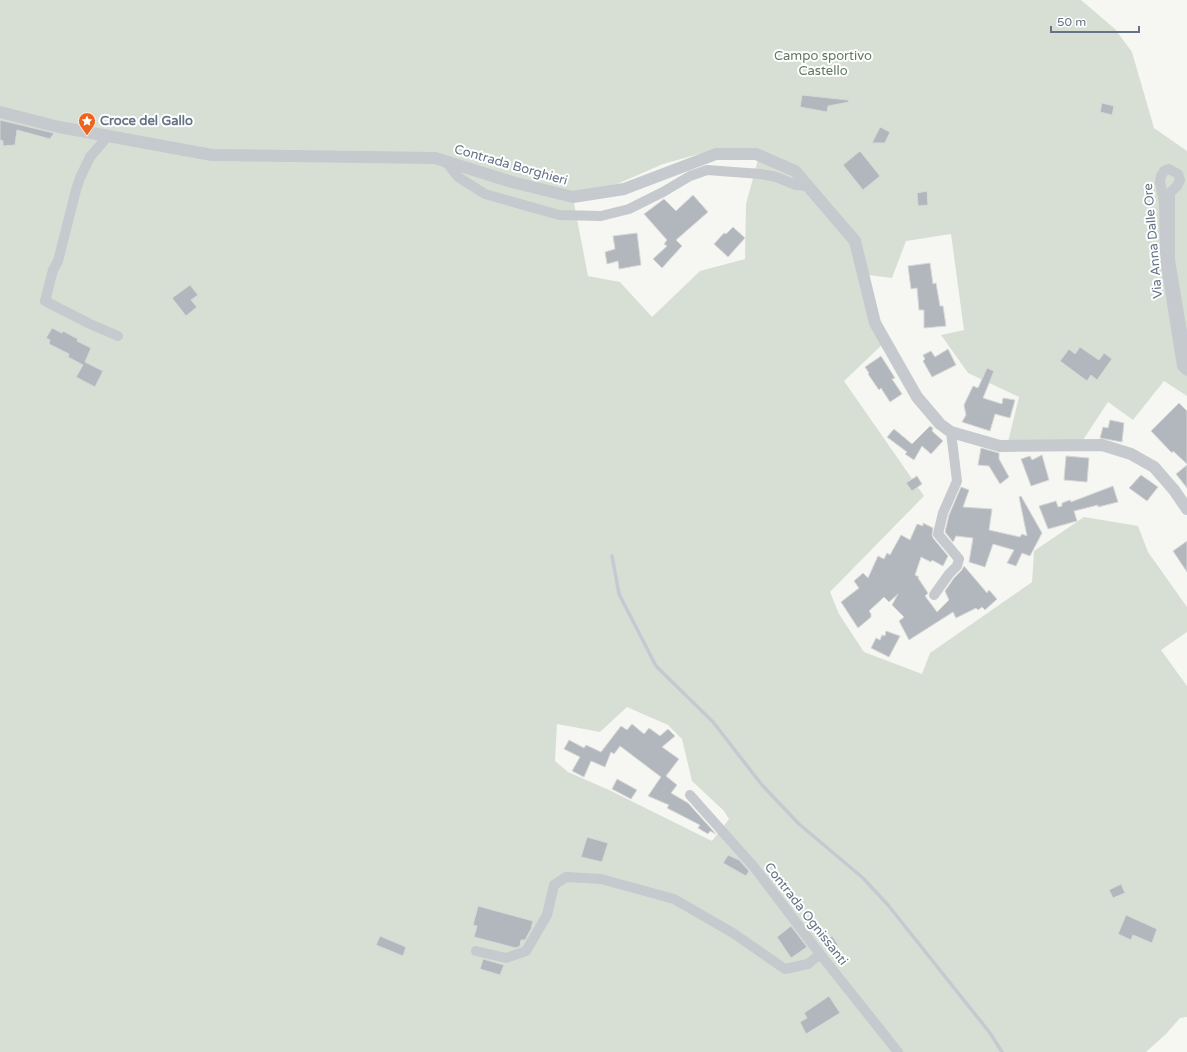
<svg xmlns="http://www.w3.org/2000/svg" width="1187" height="1052" font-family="'Varela Round',sans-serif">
<rect width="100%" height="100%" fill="#f6f7f3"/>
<path fill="#d7dfd4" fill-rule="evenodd" d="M 0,0 L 1081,0 L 1115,29 L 1132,52 L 1154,128 L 1187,151 L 1187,396 L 1164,381 L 1133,420 L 1108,402 L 1083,440 L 1007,446 L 1019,397 L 968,373 L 941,335 L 964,330 L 951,234 L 906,241 L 892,278 L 861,274 L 884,343 L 844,381 L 924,496 L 830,592 L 839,614 L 864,652 L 922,674 L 930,653 L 1032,582 L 1034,551 L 1084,517 L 1138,526 L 1148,552 L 1187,607 L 1187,632 L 1161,650 L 1187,686 L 1187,1017 L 1180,1018 L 1166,1034 L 1146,1052 L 0,1052 ZM 706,152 L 759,156 L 746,204 L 745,259 L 700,271 L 652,317 L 620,282 L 588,276 L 572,193 L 617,184 L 663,164 ZM 627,707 L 668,725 L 682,739 L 692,781 L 724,811 L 729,819 L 712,841 L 609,790 L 568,772 L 555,761 L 557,724 L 600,732 Z"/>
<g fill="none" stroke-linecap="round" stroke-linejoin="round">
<path stroke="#c2cbd1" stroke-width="3.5" d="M 612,556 L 619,594 L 656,666 L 713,722 L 762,785 L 799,824 L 863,878 L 888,905 L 990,1033 L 1002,1052"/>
</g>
<g fill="#b1b7bd" stroke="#d8d8d6">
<path d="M 802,95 L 848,100 L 849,102 L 828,106 L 827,112 L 800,107 Z"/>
<path d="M 1102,103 L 1114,106 L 1112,115 L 1100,112 Z"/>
<path d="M 0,120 L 54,133 L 50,139 L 17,130 L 15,145 L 3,146 L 3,141 L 0,140 Z"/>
<path d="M 880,127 L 890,132 L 885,143 L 872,143 Z"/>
<path d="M 860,151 L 880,176 L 863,190 L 843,165 Z"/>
<path d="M 927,191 L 928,205 L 918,206 L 917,193 Z"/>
<path d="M 693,195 L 708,212 L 676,240 L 682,246 L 662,268 L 653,259 L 667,246 L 664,244 L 667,240 L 644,214 L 664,199 L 676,211 Z"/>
<path d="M 733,227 L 745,238 L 728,257 L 714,244 L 724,233 L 726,234 Z"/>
<path d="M 637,233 L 641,265 L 619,269 L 618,261 L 607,264 L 605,252 L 615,249 L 613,236 Z"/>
<path d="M 930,263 L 933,284 L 936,283 L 940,306 L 943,306 L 946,326 L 924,328 L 924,310 L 919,310 L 917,288 L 911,289 L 908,266 Z"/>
<path d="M 190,285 L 198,295 L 191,300 L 197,307 L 186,316 L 172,298 Z"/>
<path d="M 52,328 L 62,333 L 63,331 L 78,339 L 77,341 L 91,348 L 85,362 L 103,371 L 95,387 L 76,377 L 83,365 L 68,357 L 69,354 L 49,344 L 50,340 L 46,338 Z"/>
<path d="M 1080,347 L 1099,360 L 1104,353 L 1112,359 L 1097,380 L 1091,375 L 1087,381 L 1060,361 L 1069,349 L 1075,354 Z"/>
<path d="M 948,349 L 956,365 L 932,377 L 923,361 L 925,359 L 923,355 L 931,351 L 935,357 Z"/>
<path d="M 881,356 L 895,378 L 892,379 L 902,394 L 890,402 L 881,388 L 879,390 L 868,374 L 869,373 L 865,367 Z"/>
<path d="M 987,368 L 994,371 L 983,398 L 1002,404 L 1003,398 L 1015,400 L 1010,418 L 995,414 L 990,431 L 962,422 L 966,415 L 964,405 L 973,386 L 978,388 Z"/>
<path d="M 1179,403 L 1187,411 L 1187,464 L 1173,451 L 1172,453 L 1151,431 Z"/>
<path d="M 1110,420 L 1124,423 L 1122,442 L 1100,438 L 1103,427 L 1108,428 Z"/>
<path d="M 930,426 L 933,428 L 932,431 L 943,441 L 931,454 L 922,446 L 914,460 L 905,454 L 907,452 L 887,437 L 894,429 L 912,444 Z"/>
<path d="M 981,448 L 999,453 L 999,459 L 1009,477 L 1000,484 L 989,466 L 978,465 Z"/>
<path d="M 1042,455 L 1049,480 L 1031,486 L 1021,459 L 1030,456 L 1032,460 Z"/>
<path d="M 1066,456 L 1089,458 L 1087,482 L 1064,480 Z"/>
<path d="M 1187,465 L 1187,488 L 1176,474 Z"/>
<path d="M 1141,475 L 1158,487 L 1147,501 L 1129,488 Z"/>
<path d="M 917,476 L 922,484 L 912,491 L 906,483 Z"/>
<path d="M 1113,486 L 1118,502 L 1098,507 L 1098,505 L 1074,511 L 1077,521 L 1048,529 L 1039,506 L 1056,501 L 1058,507 L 1062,506 L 1062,503 L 1070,500 L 1071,502 Z"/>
<path d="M 961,487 L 969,490 L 963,507 L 992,509 L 989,530 L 1020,537 L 1022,534 L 1027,536 L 1019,497 L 1021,496 L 1042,533 L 1030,556 L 1022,553 L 1016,566 L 1007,563 L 1014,550 L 993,544 L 985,567 L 969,562 L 973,538 L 956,536 L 953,542 L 945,532 L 949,515 Z"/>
<path d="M 923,523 L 933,528 L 932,535 L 933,538 L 948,556 L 943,566 L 932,560 L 931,562 L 921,557 L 915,575 L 919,577 L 918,578 L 928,593 L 925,596 L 937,612 L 949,600 L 945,591 L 954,578 L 962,570 L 964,566 L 987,593 L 989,590 L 997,599 L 985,610 L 982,607 L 978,610 L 976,608 L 956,618 L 953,612 L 909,640 L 899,621 L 904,617 L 892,605 L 898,594 L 889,602 L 884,597 L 869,611 L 871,614 L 871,617 L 858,628 L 841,602 L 859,588 L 854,581 L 863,573 L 868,578 L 878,556 L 884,559 L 887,553 L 890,555 L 901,535 L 910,540 L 917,524 L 923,526 Z"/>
<path d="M 1187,541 L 1187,572 L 1173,551 Z"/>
<path d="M 886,631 L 900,636 L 889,657 L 871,648 L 876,638 L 880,640 L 882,635 L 885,636 Z"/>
<path d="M 632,724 L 644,734 L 649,728 L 660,736 L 668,729 L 675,736 L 662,747 L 679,759 L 666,776 L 677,785 L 671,793 L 688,803 L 716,834 L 710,831 L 708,834 L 698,828 L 700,825 L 667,808 L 669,805 L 648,796 L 661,777 L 620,746 L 614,754 L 611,752 L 605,767 L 591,761 L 584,777 L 572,771 L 580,757 L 564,749 L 569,740 L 584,748 L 586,745 L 601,752 L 621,726 L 627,730 Z"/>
<path d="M 617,779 L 637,790 L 631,799 L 612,789 Z"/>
<path d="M 587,837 L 608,843 L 602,862 L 581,857 Z"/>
<path d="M 728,855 L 739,860 L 749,871 L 746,876 L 723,863 Z"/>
<path d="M 1121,884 L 1125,893 L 1113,898 L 1109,890 Z"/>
<path d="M 478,906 L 533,921 L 531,929 L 525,940 L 521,940 L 520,946 L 516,948 L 474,937 L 477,926 L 473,925 Z"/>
<path d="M 1126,915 L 1157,929 L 1152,943 L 1133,935 L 1131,940 L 1118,934 Z"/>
<path d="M 791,926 L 807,947 L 791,958 L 777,937 Z"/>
<path d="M 380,936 L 406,947 L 403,956 L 376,945 Z"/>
<path d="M 832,936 L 838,945 L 830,952 L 823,943 Z"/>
<path d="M 483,959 L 504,965 L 500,975 L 480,969 Z"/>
<path d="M 829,996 L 840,1013 L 806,1034 L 800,1022 L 807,1018 L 804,1013 Z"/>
</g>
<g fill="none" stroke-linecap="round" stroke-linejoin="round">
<g stroke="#c6c9cd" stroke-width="10">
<path d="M 108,136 L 90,157 L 80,178 L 76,190 L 58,261 L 53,270 L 45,301 L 90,324 L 118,336"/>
<path d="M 446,162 L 458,177 L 485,194 L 559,215 L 601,216 L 629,209 L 663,192 L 690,176 L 707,170 L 761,174 L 776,177 L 796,185 L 808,186"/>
<path d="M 1187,361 L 1170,260 L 1170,193 L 1177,186 L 1180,180 L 1178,174 L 1169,169 L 1164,171 L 1161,176 L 1160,182 L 1164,203 L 1165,259 L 1182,366 L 1187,371"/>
<path d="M 934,595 L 949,574 L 957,566 L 959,559 L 938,534 L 943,513 L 957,481 L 951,432"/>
<path d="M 690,795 L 754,867 L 820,954 L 898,1052"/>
<path d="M 476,951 L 506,958 L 526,951 L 547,915 L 554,885 L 566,877 L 601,879 L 674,899 L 733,933 L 785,969 L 808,964 L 820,954"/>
</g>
<path stroke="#c6c9cd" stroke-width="12" d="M 0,112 L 59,127 L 212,155 L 435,158 L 512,182 L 573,197 L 624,189 L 716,154 L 756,154 L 795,171 L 855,241 L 875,323 L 917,397 L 940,424 L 951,432 L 1000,446 L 1102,445 L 1131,454 L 1154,467 L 1174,490 L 1187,509"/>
</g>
<defs>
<g id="sight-pin" transform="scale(0.9)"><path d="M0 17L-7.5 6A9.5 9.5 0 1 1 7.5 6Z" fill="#ed621c" stroke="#fff"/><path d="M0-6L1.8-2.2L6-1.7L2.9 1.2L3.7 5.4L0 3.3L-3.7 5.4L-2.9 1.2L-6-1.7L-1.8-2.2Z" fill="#fff"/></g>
</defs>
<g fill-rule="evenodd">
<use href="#sight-pin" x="87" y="121"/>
</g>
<g text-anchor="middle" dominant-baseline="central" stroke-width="4" stroke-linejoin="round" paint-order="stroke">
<g font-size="13" fill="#61785f" stroke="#fff">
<text x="823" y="56">Campo sportivo<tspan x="823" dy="15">Castello</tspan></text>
</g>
<g font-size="13" font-weight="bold" fill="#647386" stroke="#fff" text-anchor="start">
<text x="100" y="121">Croce del Gallo</text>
</g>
<g font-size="13" fill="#647386" stroke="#fff">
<text transform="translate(511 165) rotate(16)">Contrada Borghieri</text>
<text transform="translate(1153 241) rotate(-95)">Via Anna Dalle Ore</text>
<text transform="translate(806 914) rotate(52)">Contrada Ognissanti</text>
</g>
</g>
<path d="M1051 26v6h88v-6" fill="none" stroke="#647386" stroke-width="2"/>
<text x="1057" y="26" font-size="12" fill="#647386" stroke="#ffffff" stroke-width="3" paint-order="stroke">50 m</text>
</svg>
